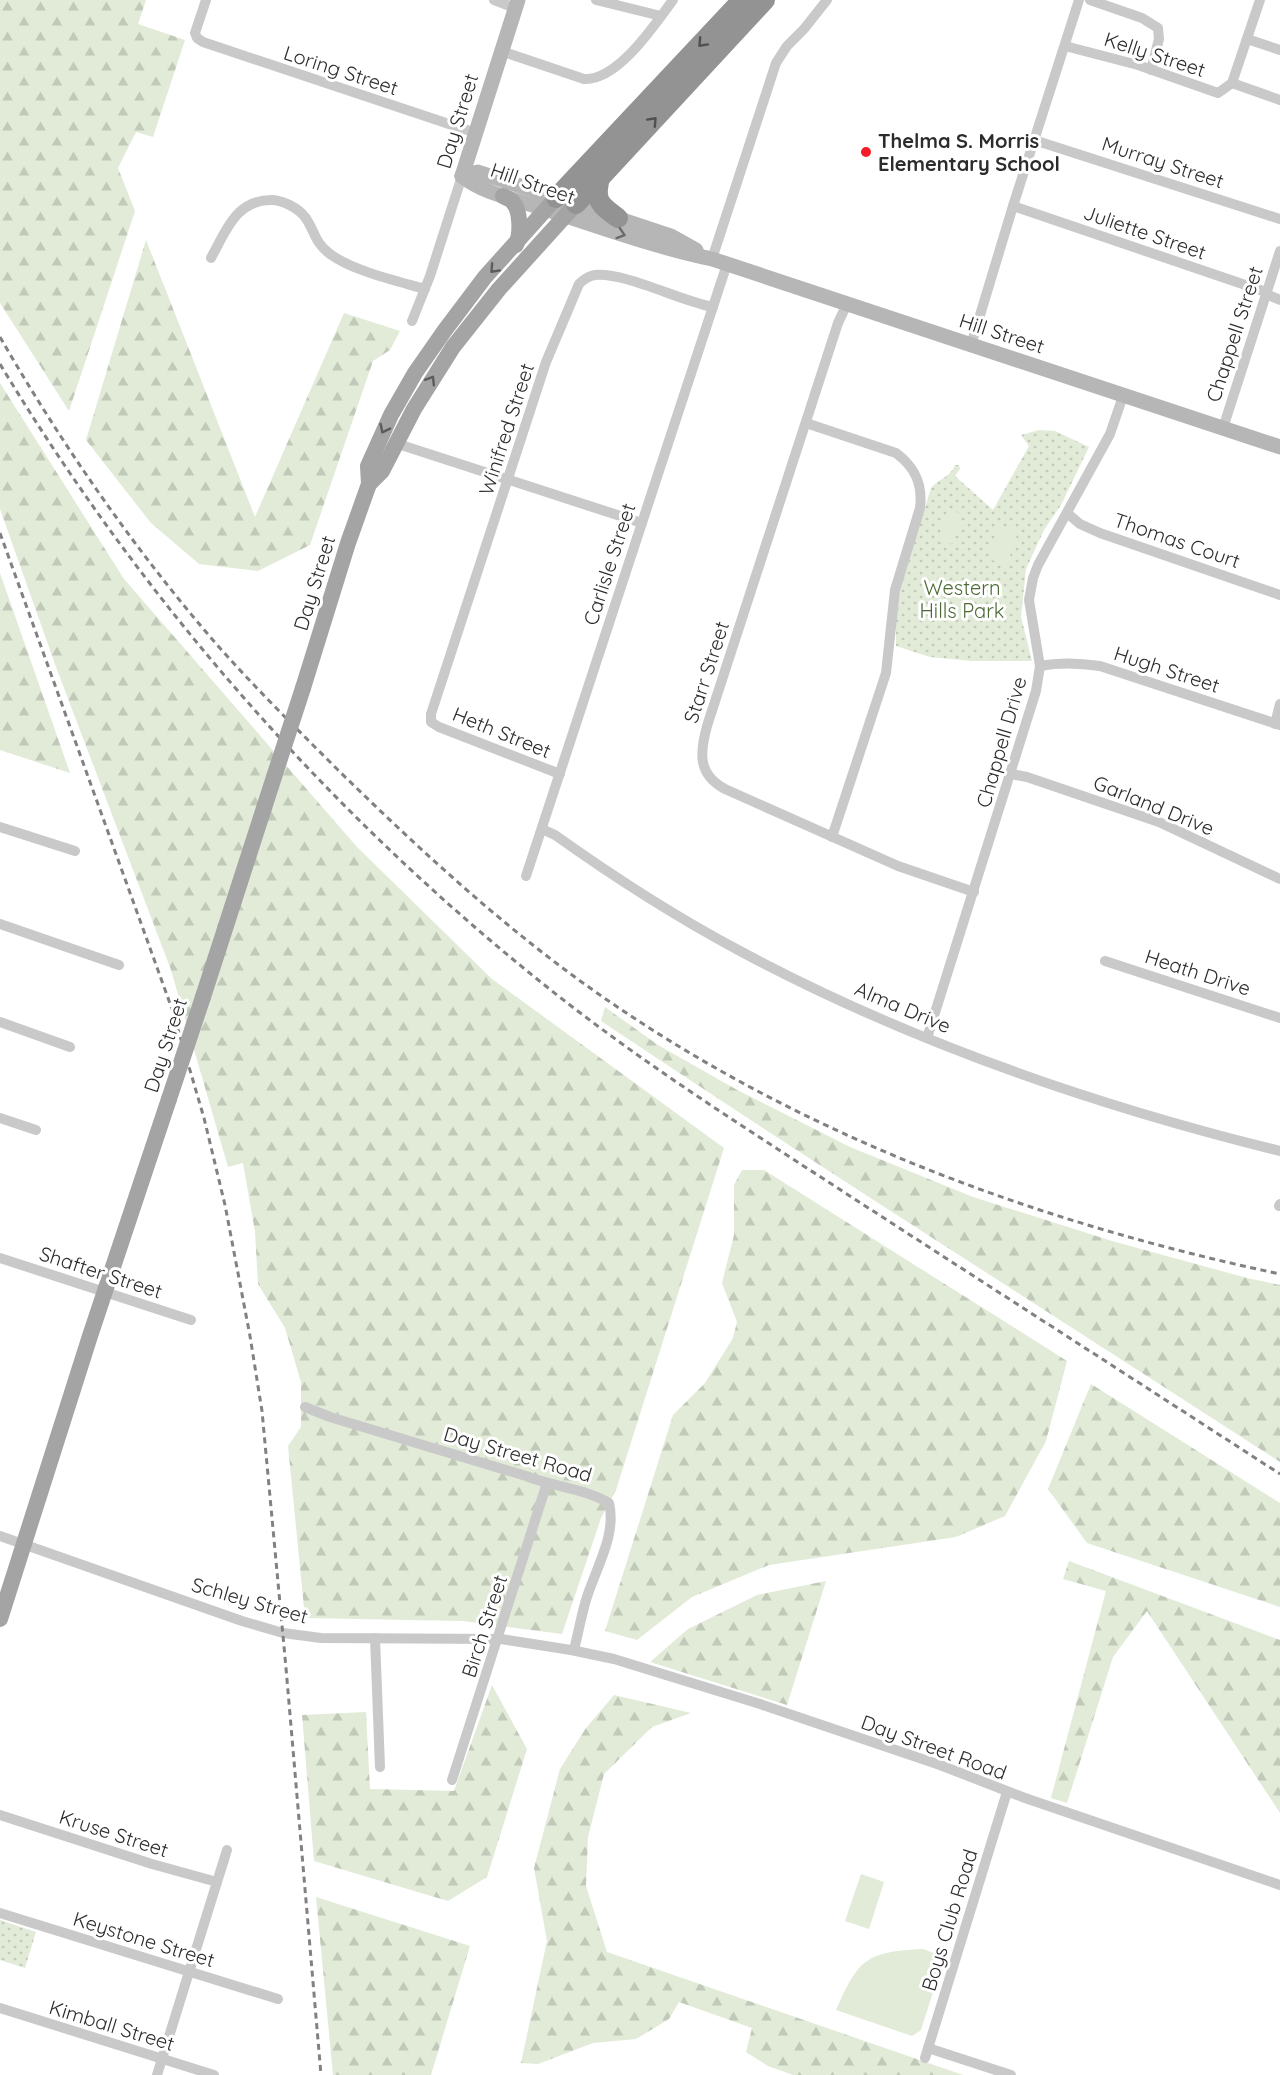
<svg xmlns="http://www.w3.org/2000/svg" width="1280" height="2075" font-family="Quicksand,sans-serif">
<defs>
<pattern id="grass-dots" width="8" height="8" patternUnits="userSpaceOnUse" patternTransform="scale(1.5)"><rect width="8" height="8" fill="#e1ebd7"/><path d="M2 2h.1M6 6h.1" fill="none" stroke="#c1cab9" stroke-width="1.8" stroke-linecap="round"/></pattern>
<pattern id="forest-firs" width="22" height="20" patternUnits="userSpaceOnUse" patternTransform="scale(1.5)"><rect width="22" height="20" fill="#e1ebd7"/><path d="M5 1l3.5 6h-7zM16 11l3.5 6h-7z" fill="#c1cab9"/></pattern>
</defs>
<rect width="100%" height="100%" fill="#fff"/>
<g fill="url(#grass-dots)">
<path d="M 1039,430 L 1055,431 L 1089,447 L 1061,505 L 1044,530 L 1026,569 L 1021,617 L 1032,661 L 972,661 L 930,657 L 896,646 L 896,621 L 900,589 L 931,488 C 938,479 951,477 955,465 L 959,465 L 960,469 L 955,476 L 993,510 L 1029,446 L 1021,435 Z"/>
<path d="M 0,1920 L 36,1932 L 25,1968 L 0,1960 Z"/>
</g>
<g fill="url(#forest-firs)">
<path d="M 0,0 L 146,0 L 138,24 L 185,40 L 153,137 L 136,132 L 118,168 L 135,211 L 69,411 L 0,303 Z"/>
<path d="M 146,240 L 255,517 L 344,313 L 400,331 L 390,350 L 373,361 L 310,545 L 258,571 L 199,564 L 151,523 L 86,440 Z"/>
<path d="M 0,383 L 124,579 L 357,847 L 492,979 L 724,1148 L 616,1490 L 601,1518 L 562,1634 L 463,1621 L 305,1618 L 288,1446 L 301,1427 L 301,1382 L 285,1328 L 258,1284 L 255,1232 L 243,1163 L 228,1167 L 171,970 L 56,667 L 0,509 Z"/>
<path d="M 0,573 L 70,773 L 0,750 Z"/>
<path d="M 605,1007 L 658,1045 L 739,1091 L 850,1147 L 973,1197 L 1112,1241 L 1247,1278 L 1280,1285 L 1280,1462 C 1054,1315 825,1171 601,1021 Z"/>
<path d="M 742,1170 L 764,1170 L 1067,1361 L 1046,1441 L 1005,1516 L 956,1537 L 769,1565 L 692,1597 L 637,1640 L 605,1631 L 673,1415 L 705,1383 L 733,1338 L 737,1322 L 722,1283 L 734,1235 L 734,1185 Z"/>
<path d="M 1091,1384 L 1280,1503 L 1280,1607 L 1087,1543 L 1048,1489 Z"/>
<path d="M 1069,1561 L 1280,1640 L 1280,1813 L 1147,1611 L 1113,1657 L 1067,1803 L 1051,1798 L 1106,1591 L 1063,1579 Z"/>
<path d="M 826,1581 L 787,1705 L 650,1662 L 688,1629 L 757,1595 Z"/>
<path d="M 492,1685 L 527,1749 L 487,1877 L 448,1901 L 314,1861 L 302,1715 L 366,1712 L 370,1789 L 454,1791 Z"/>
<path d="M 614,1695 L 691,1713 L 652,1727 L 604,1774 L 588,1837 L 586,1886 L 607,1952 L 963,2075 L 793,2075 L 768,2066 L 746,2052 L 752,2028 L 679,2002 L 669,2019 L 636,2039 L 593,2043 L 538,2064 L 521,2063 L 547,1941 L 534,1868 L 560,1769 L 586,1728 Z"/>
<path d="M 316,1897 L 470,1946 L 431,2075 L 333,2075 Z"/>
</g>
<g fill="#e1ebd7">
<path d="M 948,509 L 962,514 L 952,544 L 938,539 Z"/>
<path d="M 999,526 L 1018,532 L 1007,565 L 988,559 Z"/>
<path d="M 861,1874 L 884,1882 L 869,1929 L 845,1921 Z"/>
<path d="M 923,1949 L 944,1957 L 921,2030 L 912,2036 L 836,2010 C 859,1958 866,1952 923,1949 Z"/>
</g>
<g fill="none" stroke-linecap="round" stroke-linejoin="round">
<g stroke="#c9c9c9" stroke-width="10">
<path d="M 206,0 L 195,33 L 197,38 L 203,42 L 476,133"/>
<path d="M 494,0 L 515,8"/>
<path d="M 596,0 L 661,16"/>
<path d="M 1090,0 L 1142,18 L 1158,28 L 1159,39 L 1151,70"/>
<path d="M 1247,39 L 1280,50"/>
<path d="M 1065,46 L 1138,65 L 1218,93 L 1232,83 L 1260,0"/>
<path d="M 501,51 L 584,79 C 618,81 655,24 673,0"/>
<path d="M 1232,83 L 1280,100"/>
<path d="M 1034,140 L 1280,219"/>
<path d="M 1013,206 L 1266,292"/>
<path d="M 211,258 C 226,231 236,199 273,200 C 284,201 298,208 305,217 C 315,231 314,242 330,254 C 353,271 397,281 425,289"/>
<path d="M 712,259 L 776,63 L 787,46 L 804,29 L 827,0"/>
<path d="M 1266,294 L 1280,300"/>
<path d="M 847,304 L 838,323 L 707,726 C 700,752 697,774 725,789 L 898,866 L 974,892"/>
<path d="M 412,321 L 430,276 L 462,176"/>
<path d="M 971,345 L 1013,206 L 1079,0"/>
<path d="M 806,423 L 896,453 C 915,467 923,484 920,508 L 895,590 L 886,673 L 832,837"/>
<path d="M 1223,428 L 1280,251"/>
<path d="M 395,443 L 642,523"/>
<path d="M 1067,513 L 1080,524 L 1100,533 L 1280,595"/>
<path d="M 1040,666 C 1060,662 1080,663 1100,666 L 1280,725"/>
<path d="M 1275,724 L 1280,704"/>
<path d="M 560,774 L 439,727 L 431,722 L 431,714 L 546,362 L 579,284 C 584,279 588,276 595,275 C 625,272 680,301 713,307"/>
<path d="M 1011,774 L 1027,777 L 1159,822 L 1280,879"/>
<path d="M 0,827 L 75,851"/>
<path d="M 542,829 L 555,835 C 614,877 676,917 740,951 C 910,1042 1093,1105 1280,1151"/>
<path d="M 526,876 L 727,264"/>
<path d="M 0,924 L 119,965"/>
<path d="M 1105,961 L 1280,1018"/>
<path d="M 0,1022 L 70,1047"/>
<path d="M 927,1038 L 1036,691 L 1040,666 L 1029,600 L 1033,578 L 1038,565 L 1110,434 L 1123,396"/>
<path d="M 0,1118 L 36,1130"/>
<path d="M 1279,1206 L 1280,1204"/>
<path d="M 0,1258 L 191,1320"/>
<path d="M 305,1407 L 330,1417 L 526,1476 C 554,1487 583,1488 609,1503 C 617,1535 595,1570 586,1600 C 581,1617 578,1634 574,1650"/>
<path d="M 0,1536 L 242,1621 L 283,1633 L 321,1638 L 501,1639 L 571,1650 L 614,1659 L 760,1704 L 940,1765 L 1025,1798 L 1280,1885"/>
<path d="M 375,1638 L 380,1767"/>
<path d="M 452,1780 L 547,1483"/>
<path d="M 0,1815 L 152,1864 L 217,1882"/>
<path d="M 0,1913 L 278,1999"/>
<path d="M 0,2008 L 214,2075"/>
<path d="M 928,2048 L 1011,2075"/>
<path d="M 925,2058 L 1007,1792"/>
<path d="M 157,2075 L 227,1850"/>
</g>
<g stroke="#b6b6b6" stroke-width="15">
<path d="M 462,176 C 486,195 519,200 548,210 C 602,228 656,247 712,259 L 1280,447"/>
<path d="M 462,176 L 478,172 L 671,236 L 696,250"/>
<path d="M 462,176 L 518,0"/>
</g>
<g stroke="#a4a4a4" stroke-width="16">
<path d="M 503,196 C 506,198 510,199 512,201 C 521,210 521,234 516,245"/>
<path d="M 369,484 L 382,471 L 414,409 L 453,347 L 499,289 L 576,204"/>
<path d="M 303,688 L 348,543 L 369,484 L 368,466 L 391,415 L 415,373 L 445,330 L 485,277 L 556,198"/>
<path d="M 203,997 L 274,777"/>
<path d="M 0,1619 L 90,1336 L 169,1099"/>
</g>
<g stroke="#939393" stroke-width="20">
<path d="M 600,178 C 594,201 600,205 618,218"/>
<path d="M 556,198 L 742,0"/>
<path d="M 576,204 L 765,0"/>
</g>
<g stroke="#818181" stroke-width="3" stroke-dasharray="6 4.5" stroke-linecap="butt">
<path d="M 0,337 C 61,443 132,546 212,639 C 252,685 295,727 338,770 C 424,854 513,936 613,1004 C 814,1141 1044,1224 1280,1274"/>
<path d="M 0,364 C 142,600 326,810 542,983 C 640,1062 747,1129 853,1198 C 995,1290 1138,1382 1280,1474"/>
<path d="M 0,533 L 172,1009 L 204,1118 L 225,1205 L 250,1336 L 262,1411 L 286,1668 L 321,2075"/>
</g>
<g stroke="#a4a4a4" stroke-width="16">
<path d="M 274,777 L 303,688"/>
<path d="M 169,1099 L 203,997"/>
</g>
</g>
<defs><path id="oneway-chevron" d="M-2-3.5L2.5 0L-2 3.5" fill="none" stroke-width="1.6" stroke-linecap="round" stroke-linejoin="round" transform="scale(1.5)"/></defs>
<g stroke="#505050">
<use href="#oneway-chevron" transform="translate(702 43) rotate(133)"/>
<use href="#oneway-chevron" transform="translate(653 121) rotate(-47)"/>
</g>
<use stroke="#6a6a6a" href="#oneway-chevron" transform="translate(621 234) rotate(18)"/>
<g stroke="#5c5c5c">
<use href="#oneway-chevron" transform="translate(494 269) rotate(133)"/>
<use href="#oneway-chevron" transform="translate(431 380) rotate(-58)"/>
<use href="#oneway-chevron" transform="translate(384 429) rotate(116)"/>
</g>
<circle fill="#f41c28" stroke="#fff" stroke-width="2" cx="866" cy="152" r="6"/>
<g text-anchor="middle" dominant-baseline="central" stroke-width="6" stroke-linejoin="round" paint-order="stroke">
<g font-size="20" fill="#2c2c2c" stroke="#fff">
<text transform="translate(1155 54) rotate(18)">Kelly Street</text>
<text transform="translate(341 70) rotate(18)">Loring Street</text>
<text transform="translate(457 121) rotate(-73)">Day Street</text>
<text transform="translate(1163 162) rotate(18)">Murray Street</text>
<text transform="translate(533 183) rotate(19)">Hill Street</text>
<text transform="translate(1145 232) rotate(19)">Juliette Street</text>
<text transform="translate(1002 333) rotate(18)">Hill Street</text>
<text transform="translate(1234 334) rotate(-72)">Chappell Street</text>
<text transform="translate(506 429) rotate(-72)">Winifred Street</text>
<text transform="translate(1177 540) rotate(19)">Thomas Court</text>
<text transform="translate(609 564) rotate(-72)">Carlisle Street</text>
<text transform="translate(314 583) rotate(-73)">Day Street</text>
<text transform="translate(1167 669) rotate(18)">Hugh Street</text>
<text transform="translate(706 672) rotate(-72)">Starr Street</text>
<text transform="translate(502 732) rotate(22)">Heth Street</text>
<text transform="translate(1001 742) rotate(-74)">Chappell Drive</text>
<text transform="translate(1154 805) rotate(22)">Garland Drive</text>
<text transform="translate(1198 972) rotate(18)">Heath Drive</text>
<text transform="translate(903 1007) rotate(23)">Alma Drive</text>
<text transform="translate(165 1045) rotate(-72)">Day Street</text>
<text transform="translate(101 1272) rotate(18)">Shafter Street</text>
<text transform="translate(518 1454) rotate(16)">Day Street Road</text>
<text transform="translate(250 1600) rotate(16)">Schley Street</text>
<text transform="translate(484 1626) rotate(-72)">Birch Street</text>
<text transform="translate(934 1747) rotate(20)">Day Street Road</text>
<text transform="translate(114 1833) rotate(18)">Kruse Street</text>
<text transform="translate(949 1920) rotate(-73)">Boys Club Road</text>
<text transform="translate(144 1939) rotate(17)">Keystone Street</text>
<text transform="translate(112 2025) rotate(17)">Kimball Street</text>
</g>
<g font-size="20" font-weight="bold" fill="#2c2c2c" stroke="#fff" text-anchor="start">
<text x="878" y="140">Thelma S. Morris<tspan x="878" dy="23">Elementary School</tspan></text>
</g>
<g font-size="20" fill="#4d6a36" stroke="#fff">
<text x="962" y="587">Western<tspan x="962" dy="23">Hills Park</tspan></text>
</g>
</g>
</svg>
